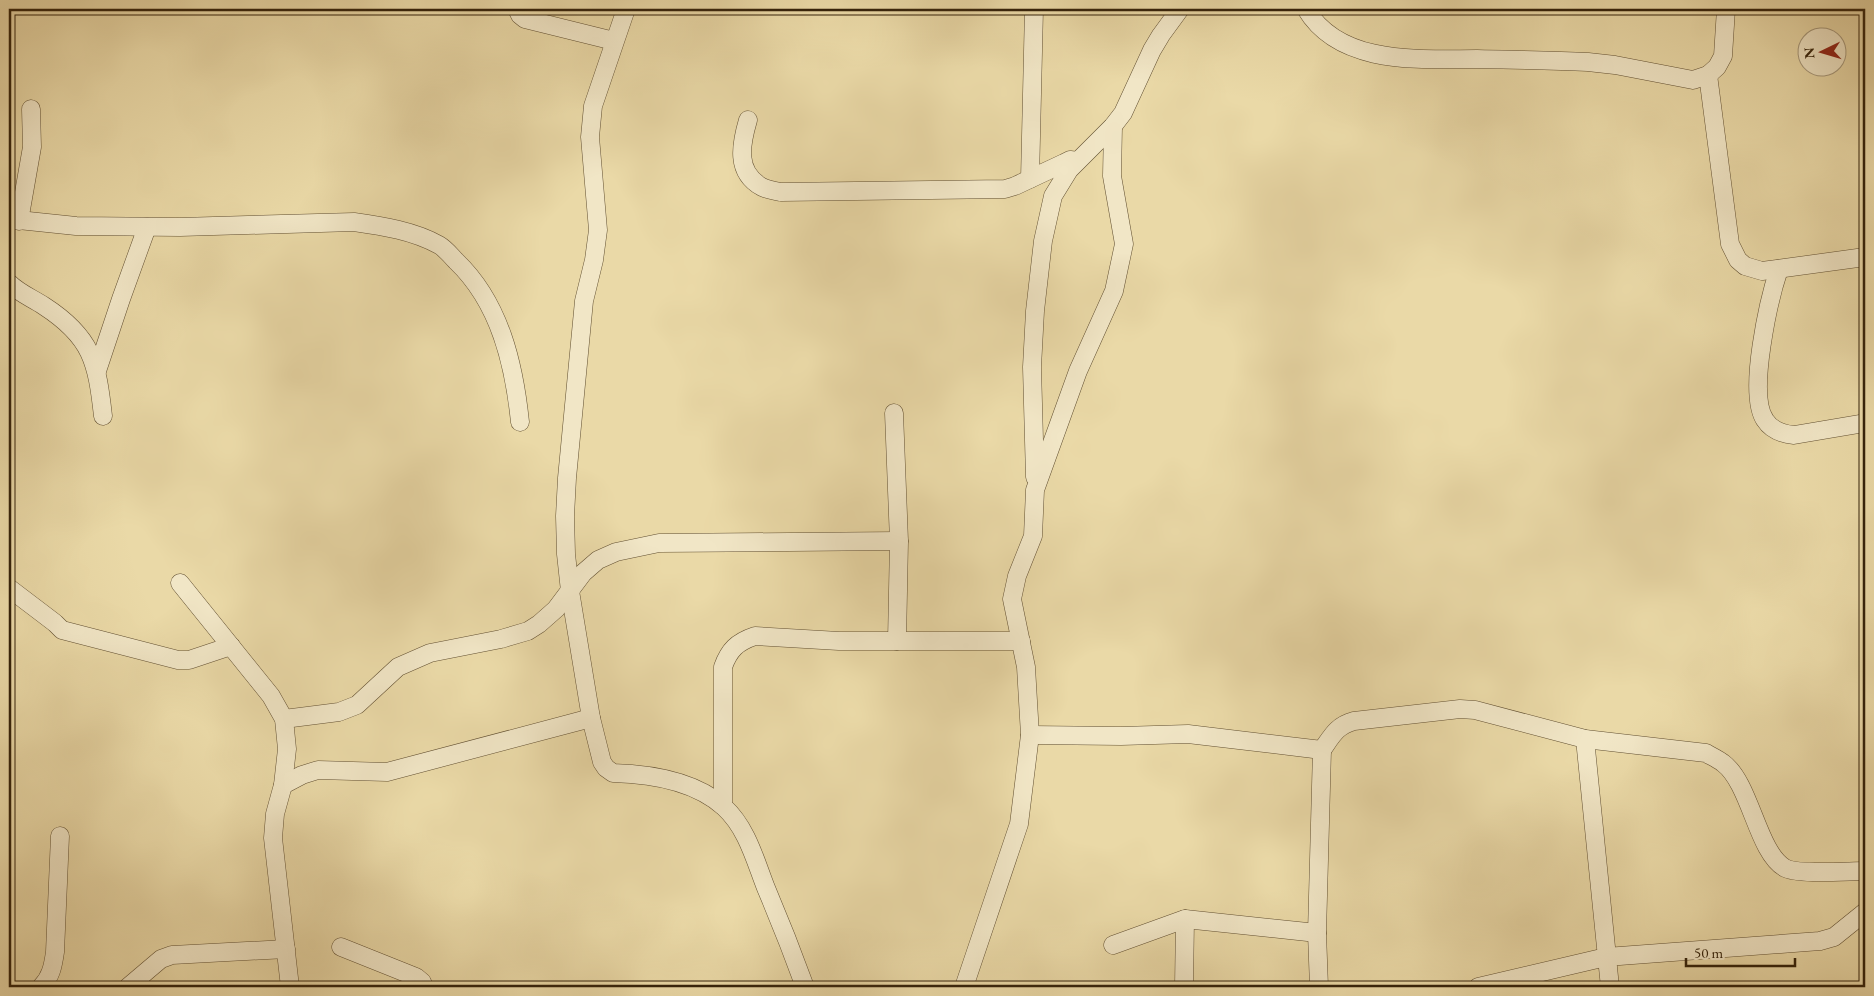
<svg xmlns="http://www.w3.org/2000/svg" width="1874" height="996" font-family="'EB Garamond',serif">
<rect width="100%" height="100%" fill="#ead9a7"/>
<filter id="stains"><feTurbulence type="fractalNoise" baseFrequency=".004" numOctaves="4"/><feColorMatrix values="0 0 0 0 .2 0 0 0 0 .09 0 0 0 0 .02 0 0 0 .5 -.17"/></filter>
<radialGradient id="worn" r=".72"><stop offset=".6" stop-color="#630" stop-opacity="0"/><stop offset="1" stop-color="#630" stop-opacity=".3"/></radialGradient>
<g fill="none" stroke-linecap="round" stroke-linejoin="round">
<g stroke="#625032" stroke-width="19">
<g id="minor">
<path d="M 517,9 L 520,15 L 525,19 L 614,41"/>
<path d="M 626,9 L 593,106 L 590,137 L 598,230 L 594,260 L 584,301 L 567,478 L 565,516 L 566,554 L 570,591 L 591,718 L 602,762 L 606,768 L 613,773 C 650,774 695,781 724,807 C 747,828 755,860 766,888 C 780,921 793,954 805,987"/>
<path d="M 1306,9 C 1340,66 1420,59 1477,59 C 1514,60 1551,60 1588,62 L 1615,65 L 1693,80 L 1708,75 L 1717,67 L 1723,56 L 1726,9"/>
<path d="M 1708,75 L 1730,244 L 1738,260 L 1745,266 L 1762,271 L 1865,257"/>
<path d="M 748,120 C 741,144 735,172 762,187 C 768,190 775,191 781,192 L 1005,189 L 1015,186 L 1064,163 L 1070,160 L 1077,161"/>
<path d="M 1030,179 L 1034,9"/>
<path d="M 9,219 L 76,226 L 180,227 L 354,222 C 383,226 414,231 439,245 C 446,249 451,256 456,261 C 500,303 514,364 520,422"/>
<path d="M 19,221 L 32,147 L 31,109"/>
<path d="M 1779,269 C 1769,299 1747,394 1765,420 C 1772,431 1783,434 1794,435 L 1865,423"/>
<path d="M 9,283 C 19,293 32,298 44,306 C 92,337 97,362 103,416"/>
<path d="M 97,371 L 121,299 L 147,227"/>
<path d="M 894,413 L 899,541 L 897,641"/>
<path d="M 1035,477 L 1032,367 L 1035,311 L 1043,241 L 1053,196 L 1069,170 L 1113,126 L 1123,113 L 1152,50 L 1161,35 L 1180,9"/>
<path d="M 180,583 L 271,696 L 284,719 L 287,749 L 283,785 L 275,814 L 273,838 L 290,987"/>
<path d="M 9,588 L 55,623 L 62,630 L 178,660 L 189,660 L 231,646"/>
<path d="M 284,719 L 339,712 L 357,705 L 398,667 L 430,653 L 501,639 L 528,631 L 539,624 L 556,609 L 583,573 L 598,560 L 616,552 L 659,543 L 899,541"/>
<path d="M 1030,735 L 1121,736 L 1188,734 L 1322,750 C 1332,736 1336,726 1354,721 L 1460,709 L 1475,710 L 1585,739 L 1706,753 C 1711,756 1718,759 1723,763 C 1751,784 1757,852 1785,868 C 1798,875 1848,871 1865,871"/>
<path d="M 1585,739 L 1610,987"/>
<path d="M 283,785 L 302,775 L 318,770 L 387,772 L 591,718"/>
<path d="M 723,806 L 723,667 C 729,650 737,642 755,636 L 839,641 L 1021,641"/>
<path d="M 1113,945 L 1185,919 L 1317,933"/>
<path d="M 341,947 L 416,977 L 422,982 L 424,987"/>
<path d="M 41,987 C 51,977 53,966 55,952 L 60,836"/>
<path d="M 128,987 L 161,959 L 172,955 L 286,949"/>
<path d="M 964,987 L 1019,824 L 1030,735 L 1026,667 L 1012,599 L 1017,576 L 1033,536 L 1035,490 L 1078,371 L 1114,291 L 1124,244 L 1112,176 L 1113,126"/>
<path d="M 1184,987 L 1185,919"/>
<path d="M 1319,987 L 1317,933 L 1322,750"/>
<path d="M 1478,987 L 1606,957 L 1820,941 L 1834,937 L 1865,912"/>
</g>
</g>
<use href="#minor" stroke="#f1e6c6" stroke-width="18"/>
</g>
<rect width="1874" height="996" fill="none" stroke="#ead9a7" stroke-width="30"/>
<rect x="10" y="10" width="1854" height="976" fill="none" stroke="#35230b" stroke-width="2.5"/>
<rect x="15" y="15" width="1844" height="966" fill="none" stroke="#35230b"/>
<g transform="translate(1822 52) rotate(265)"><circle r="24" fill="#f1e6c6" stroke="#a6987b"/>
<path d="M0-4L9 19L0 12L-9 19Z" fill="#8f2418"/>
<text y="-8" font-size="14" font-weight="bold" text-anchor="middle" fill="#35230b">N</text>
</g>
<path d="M1686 958v8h109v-8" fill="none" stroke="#35230b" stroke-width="2.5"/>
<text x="1694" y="958" font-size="15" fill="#35230b" stroke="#f1e6c6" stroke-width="4" paint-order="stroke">50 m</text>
<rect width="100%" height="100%" filter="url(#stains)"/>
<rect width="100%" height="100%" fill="url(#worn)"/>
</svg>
